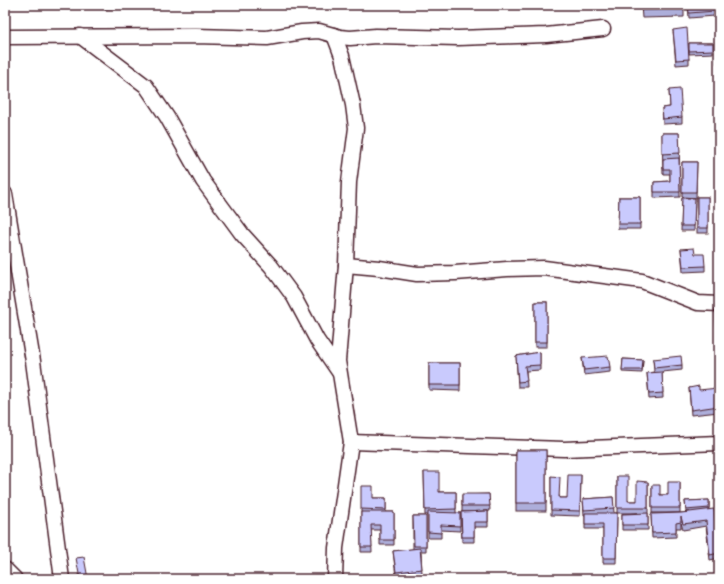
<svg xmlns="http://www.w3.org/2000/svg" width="724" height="584" font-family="Sriracha,sans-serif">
<rect width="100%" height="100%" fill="#fff"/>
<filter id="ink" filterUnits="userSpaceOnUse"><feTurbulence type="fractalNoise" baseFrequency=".025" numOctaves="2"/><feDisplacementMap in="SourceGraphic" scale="8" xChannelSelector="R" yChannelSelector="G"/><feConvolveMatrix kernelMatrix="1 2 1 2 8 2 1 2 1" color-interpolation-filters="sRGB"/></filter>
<g filter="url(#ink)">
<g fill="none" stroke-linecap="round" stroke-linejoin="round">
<g stroke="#4a1f2b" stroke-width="17">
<g id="minor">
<path d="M 334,35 L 342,56 L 353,105 L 356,128 L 349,182 L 346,265 L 338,361 L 351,442 L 336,548 L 335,579"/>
<path d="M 80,36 L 146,86 L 167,117 L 203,181 L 242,234 L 271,266 L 294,297 L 317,340 L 339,372"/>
<path d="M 5,37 L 196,36 L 267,38 L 302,32 L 319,31 L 340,37 L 350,38 L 376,36 L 458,38 L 546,35 L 603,29"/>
<path d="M 5,194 L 33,361 L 62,579"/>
<path d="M 346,265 L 379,268 L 417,274 L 455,273 L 507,269 L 544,268 L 642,281 L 698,303 L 719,304"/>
<path d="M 351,442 L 564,449 L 719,443"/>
<path d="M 5,569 L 15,579"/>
</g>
</g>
<use href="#minor" stroke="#fff" stroke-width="14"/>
</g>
<g fill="#adaeda" stroke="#4a1f2b">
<path d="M 104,5 L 120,5 L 120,8 L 105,9 Z"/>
<rect x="260" y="5" width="31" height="2"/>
<path d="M 641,5 L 684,5 L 684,17 L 642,18 Z"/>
<path d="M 688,5 L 714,5 L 715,16 L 689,18 Z"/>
<path d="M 673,30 L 689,59 L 689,64 L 676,65 Z"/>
<path d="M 689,43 L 713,43 L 713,53 L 689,54 Z"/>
<path d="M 719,44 L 719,64 L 717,64 L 717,45 Z"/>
<path d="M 669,90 L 682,117 L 682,123 L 663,124 L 662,108 L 670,107 Z"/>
<path d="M 662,133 L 679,133 L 680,197 L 654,198 L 654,182 L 670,181 L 670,174 L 663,174 Z"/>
<path d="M 682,162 L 697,162 L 696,198 L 682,197 Z"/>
<path d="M 619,197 L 640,197 L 640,229 L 618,229 Z"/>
<rect x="697" y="197" width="11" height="36"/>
<path d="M 682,198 L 695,198 L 694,231 L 681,231 Z"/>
<path d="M 681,249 L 695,254 L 705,266 L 705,271 L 683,272 Z"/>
<rect x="535" y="302" width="12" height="45"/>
<path d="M 715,308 L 719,308 L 719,336 L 717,336 Z"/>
<path d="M 540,352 L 540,370 L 526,371 L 527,387 L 518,387 L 516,356 Z"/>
<path d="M 582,358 L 610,367 L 610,372 L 584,375 Z"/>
<path d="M 623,359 L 643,360 L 642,373 L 622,372 Z"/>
<path d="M 653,359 L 682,365 L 682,370 L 662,372 L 663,398 L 649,399 L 647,373 L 654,372 Z"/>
<path d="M 429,363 L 460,363 L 460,391 L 429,390 Z"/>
<path d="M 689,388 L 699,390 L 719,400 L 719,412 L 691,415 Z"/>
<rect x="516" y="450" width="30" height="61"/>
<path d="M 424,472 L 439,492 L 456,492 L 456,513 L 460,513 L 460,531 L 441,530 L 441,538 L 428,538 L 428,515 L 425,515 Z"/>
<path d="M 581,475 L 580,516 L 551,515 L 551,476 L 560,498 L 567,498 Z"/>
<path d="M 617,476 L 628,501 L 637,501 L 648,482 L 648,530 L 622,530 L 622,514 L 638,513 L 617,513 Z"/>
<path d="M 680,482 L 680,513 L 652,513 L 652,485 L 660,495 L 668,495 Z"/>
<path d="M 489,494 L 490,511 L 462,512 L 462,495 Z"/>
<path d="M 613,497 L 614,513 L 617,513 L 616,563 L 603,563 L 603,529 L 585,529 L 585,515 L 584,515 L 583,499 Z"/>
<path d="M 373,498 L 386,498 L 386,512 L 394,512 L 394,545 L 380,545 L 380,530 L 371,530 L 372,552 L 361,552 L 361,509 Z"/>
<path d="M 709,500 L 709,510 L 719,549 L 719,558 L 710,560 L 706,526 L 683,530 L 681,523 L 681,528 L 676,528 L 676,537 L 652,538 L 651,514 L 681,513 L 690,512 L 686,512 L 685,501 Z"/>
<path d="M 488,511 L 488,527 L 474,527 L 474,542 L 462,542 L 461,512 Z"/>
<path d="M 413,516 L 426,516 L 426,551 L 421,551 L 422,574 L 396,577 L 393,551 L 413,549 Z"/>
</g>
<g fill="#c9cafd" stroke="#4a1f2b">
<path d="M 642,5 L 684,5 L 684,9 L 642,10 Z"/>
<path d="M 688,5 L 714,5 L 715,11 L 689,13 Z"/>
<path d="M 687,28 L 689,59 L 676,60 L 673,30 Z"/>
<path d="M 689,43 L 713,43 L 713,50 L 689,51 Z"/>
<path d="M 719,44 L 719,59 L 717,59 L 717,45 Z"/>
<path d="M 680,89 L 682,117 L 663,119 L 662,108 L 670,107 L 669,90 Z"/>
<path d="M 662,133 L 679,133 L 680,153 L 662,154 Z"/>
<path d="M 679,158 L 680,192 L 654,192 L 654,182 L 670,181 L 670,169 L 663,169 L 663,159 Z"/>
<path d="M 682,162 L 697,162 L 696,192 L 682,192 Z"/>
<path d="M 619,197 L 640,197 L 640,224 L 618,224 Z"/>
<rect x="697" y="197" width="11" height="31"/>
<path d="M 682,198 L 695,198 L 694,226 L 681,226 Z"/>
<path d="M 694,248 L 695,254 L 704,254 L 705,266 L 683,267 L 681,249 Z"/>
<rect x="535" y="302" width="12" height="40"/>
<path d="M 715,308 L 719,308 L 719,331 L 717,331 Z"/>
<path d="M 540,352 L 540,365 L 525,366 L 527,381 L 518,382 L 516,356 Z"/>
<path d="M 608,356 L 610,367 L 584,370 L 582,358 Z"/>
<path d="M 681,356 L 682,365 L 654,368 L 653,359 Z"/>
<path d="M 623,359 L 643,360 L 642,370 L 622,370 Z"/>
<rect x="429" y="363" width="31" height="22"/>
<path d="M 662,372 L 663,393 L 649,394 L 647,373 Z"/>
<path d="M 699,386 L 699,390 L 718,388 L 719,406 L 691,410 L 689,388 Z"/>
<rect x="516" y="450" width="30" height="53"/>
<path d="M 424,472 L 439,472 L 439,492 L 456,492 L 456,509 L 425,510 Z"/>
<path d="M 568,475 L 581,475 L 580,511 L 551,510 L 551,476 L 560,477 L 559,498 L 567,498 Z"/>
<path d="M 617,476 L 628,476 L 628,501 L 637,501 L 637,481 L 648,482 L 648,508 L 617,508 Z"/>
<path d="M 668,482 L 680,482 L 680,508 L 652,508 L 652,485 L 660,485 L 660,495 L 668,495 Z"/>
<path d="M 361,486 L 373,486 L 373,498 L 386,498 L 386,510 L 361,509 Z"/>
<path d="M 462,494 L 489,494 L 490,506 L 462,506 Z"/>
<path d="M 613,497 L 614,508 L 584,510 L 583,499 Z"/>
<path d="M 709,500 L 709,508 L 686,510 L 685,501 Z"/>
<path d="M 714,509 L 719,553 L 710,555 L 706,521 L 683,524 L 681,517 L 681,522 L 676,523 L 676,532 L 652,533 L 651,514 L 681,513 Z"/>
<path d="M 488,511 L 488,522 L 474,522 L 474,537 L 462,537 L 461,512 Z"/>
<path d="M 361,512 L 394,512 L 394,540 L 380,540 L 380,525 L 371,525 L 372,547 L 361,547 Z"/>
<path d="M 428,512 L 460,513 L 460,526 L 441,525 L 441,533 L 428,532 Z"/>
<path d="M 585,513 L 617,513 L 616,558 L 603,558 L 603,524 L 585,524 Z"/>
<path d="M 648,513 L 648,525 L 622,525 L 622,514 Z"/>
<path d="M 413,516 L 426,516 L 426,546 L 414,546 Z"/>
<path d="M 420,548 L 422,569 L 396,572 L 393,551 Z"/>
<path d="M 84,557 L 88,579 L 80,579 L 76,558 Z"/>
</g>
</g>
<rect width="724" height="584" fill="none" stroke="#fff" stroke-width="20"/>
<rect x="10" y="10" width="704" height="564" fill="none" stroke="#4a1f2b" stroke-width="1.5" filter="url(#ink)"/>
</svg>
